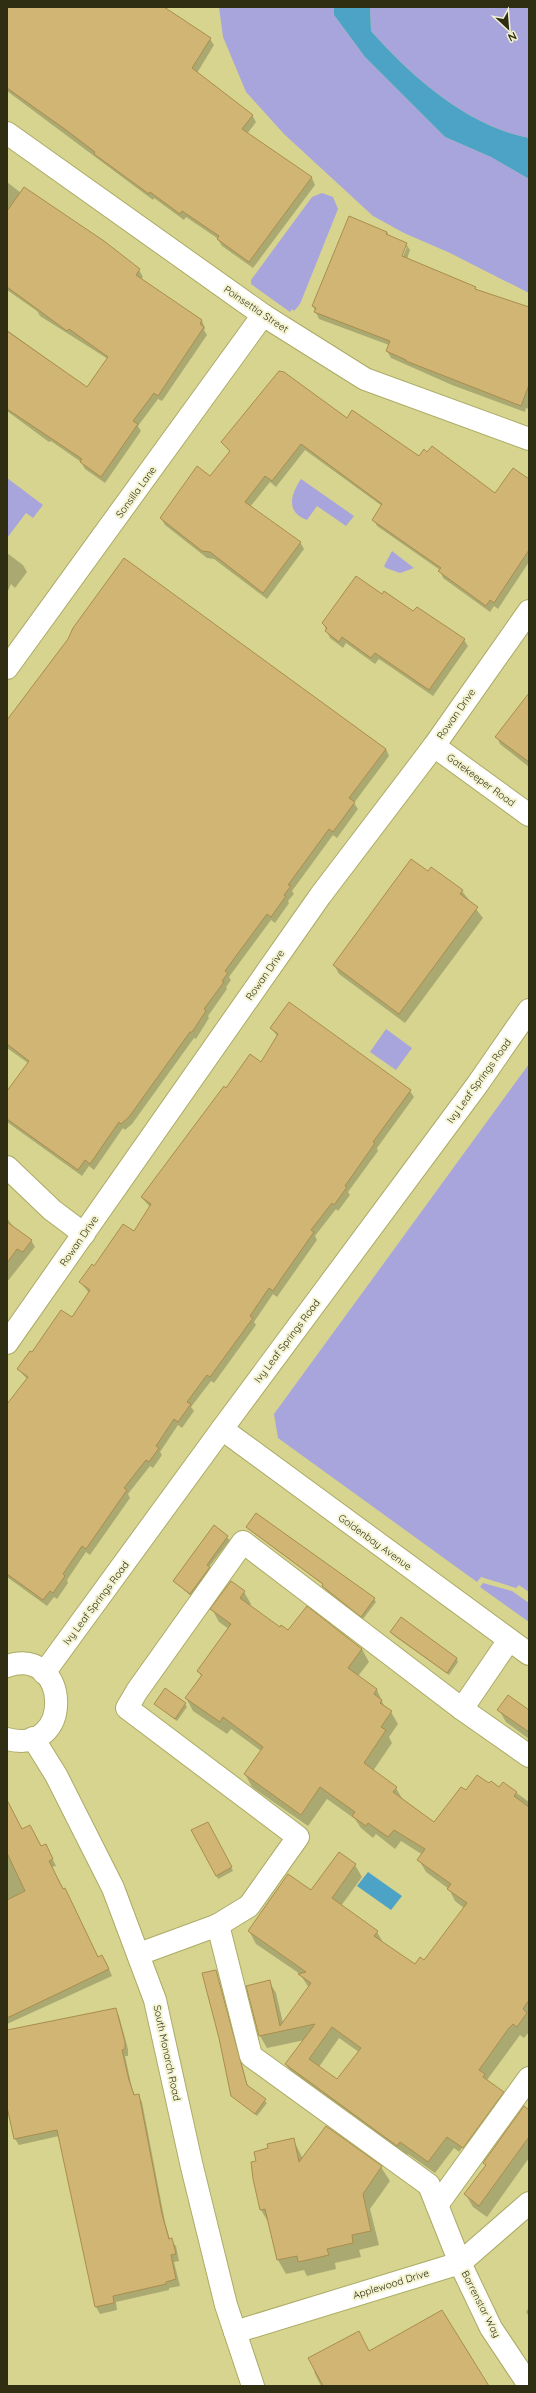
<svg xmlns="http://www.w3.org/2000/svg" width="536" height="2393" font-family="Quicksand,sans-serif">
<rect width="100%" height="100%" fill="#d6d48f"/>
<g fill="#a8a5dc">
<path d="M 219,7 L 334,7 L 334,15 L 365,57 L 445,137 L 491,157 L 529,179 L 529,293 L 450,253 L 404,233 L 373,216 L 284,134 L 246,92 L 223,37 Z"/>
<path d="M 370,7 L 529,7 L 529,138 C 467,126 412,77 371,31 Z"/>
<path d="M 322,193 L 333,197 L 338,209 L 300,304 L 294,311 L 292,309 L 290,312 L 251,284 L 251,280 L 312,197 Z"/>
<path d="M 7,478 L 43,505 L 33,518 L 26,513 L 7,538 Z"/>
<path d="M 301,479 L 354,516 L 346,526 L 317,506 L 307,520 C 285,512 291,494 301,479 Z"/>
<path d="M 392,551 L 414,568 L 400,573 L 386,568 L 384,566 Z"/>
<path d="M 386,1029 L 412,1048 L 396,1070 L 370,1052 Z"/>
<path d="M 529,1064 L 529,1592 L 519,1585 L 516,1588 L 481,1577 L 477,1582 L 278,1438 L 274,1414 Z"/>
<path d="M 483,1583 L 512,1591 L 529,1603 L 529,1622 L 480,1587 Z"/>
</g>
<g fill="#4da3c5">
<path d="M 334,7 L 370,7 L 371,31 C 412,77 467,126 529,138 L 529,179 L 491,157 L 445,137 L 365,57 L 334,15 Z"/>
<path d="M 368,1872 L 402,1896 L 391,1910 L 357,1886 Z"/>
</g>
<g fill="#0003" fill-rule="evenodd">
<path d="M 7,7 L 164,7 L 210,39 L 214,45 L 197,73 L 252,115 L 256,122 L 247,134 L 312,178 L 315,185 L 253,268 L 222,246 L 217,238 L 186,217 L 184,220 L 154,198 L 153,200 L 7,91 Z"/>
<path d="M 7,182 L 21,193 L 104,242 L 139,270 L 143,277 L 141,279 L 202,321 L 205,328 L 204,330 L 207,335 L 162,401 L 158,399 L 138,426 L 141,431 L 105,483 L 85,469 L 81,462 L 51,441 L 49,442 L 7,411 L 7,330 L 87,388 L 108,359 L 40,316 L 37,311 L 7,290 Z"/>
<path d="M 387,232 L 389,236 L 406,244 L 410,250 L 407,259 L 475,288 L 477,291 L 529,308 L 529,409 L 526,408 L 525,412 L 452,385 L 391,358 L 387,351 L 389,345 L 319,319 L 313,306 ZM 405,247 L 407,247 L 401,261 L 399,260 Z"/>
<path d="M 347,419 L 495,494 L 529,480 L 529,562 L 498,609 L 494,606 L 490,612 L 443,578 L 440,570 L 377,526 L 374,520 L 382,506 L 305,450 L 276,487 L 270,482 L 250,507 L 300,542 L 304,549 L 267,599 L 214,559 L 207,558 L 165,525 L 161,518 L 210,477 L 230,452 L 222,442 Z"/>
<path d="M 7,553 L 23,565 L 27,572 L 15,588 L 11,584 L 7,593 Z"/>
<path d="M 414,613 L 464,640 L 468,646 L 433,696 L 379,659 L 375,664 L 346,643 L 343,648 L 330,638 L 323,623 Z"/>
<path d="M 529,695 L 529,767 L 500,744 L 497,737 Z"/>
<path d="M 7,723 L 386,749 L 389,756 L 354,803 L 358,809 L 337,838 L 333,835 L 292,891 L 294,894 L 288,901 L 289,903 L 275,923 L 271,920 L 229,977 L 231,980 L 226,987 L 227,989 L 208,1016 L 209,1018 L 196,1039 L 194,1038 L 132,1124 L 125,1130 L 123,1128 L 94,1170 L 89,1166 L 82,1176 L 7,1122 L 7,1092 L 28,1063 L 7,1048 Z"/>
<path d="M 428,873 L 462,891 L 483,918 L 405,1023 L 339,974 L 334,965 Z"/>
<path d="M 271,1028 L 410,1091 L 414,1097 L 377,1148 L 378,1151 L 348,1192 L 350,1195 L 338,1211 L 336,1209 L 315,1236 L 317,1240 L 277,1297 L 273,1294 L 254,1322 L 256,1325 L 214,1383 L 211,1381 L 191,1407 L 194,1411 L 182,1428 L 178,1425 L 160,1452 L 162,1455 L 153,1468 L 150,1466 L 128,1494 L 130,1498 L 90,1555 L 86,1552 L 67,1580 L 68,1583 L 57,1599 L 54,1597 L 47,1606 L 7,1577 L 7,1402 L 9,1403 L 27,1379 L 18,1369 L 32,1354 L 72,1319 L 89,1293 L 80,1282 L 94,1267 L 134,1233 L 150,1207 L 142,1198 L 227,1089 L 261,1063 L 278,1037 Z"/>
<path d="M 7,1218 L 14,1228 L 31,1240 L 35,1247 L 7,1282 Z"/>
<path d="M 214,1527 L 230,1540 L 209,1567 L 211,1570 L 192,1597 L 174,1581 Z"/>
<path d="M 247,1528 L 374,1599 L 376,1602 L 363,1619 L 325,1589 L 324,1585 Z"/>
<path d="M 244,1592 L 251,1604 L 249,1606 L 280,1628 L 362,1649 L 369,1662 L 358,1676 L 377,1690 L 385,1708 L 391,1712 L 398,1724 L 389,1737 L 392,1743 L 373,1771 L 396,1788 L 403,1800 L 434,1824 L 466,1792 L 489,1785 L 499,1788 L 503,1783 L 529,1802 L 529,2032 L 524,2038 L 520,2035 L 487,2080 L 503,2092 L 510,2105 L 470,2160 L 454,2148 L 435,2173 L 408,2154 L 404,2158 L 294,2077 L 286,2064 L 305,2040 L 267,2048 L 260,2036 L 247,1986 L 269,1981 L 276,1993 L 283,2023 L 309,1988 L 300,1974 L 256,1944 L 249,1931 L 311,1892 L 355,1865 L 362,1877 L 341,1906 L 377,1932 L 384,1944 L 415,1965 L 424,1962 L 464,1908 L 455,1901 L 449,1889 L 426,1872 L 419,1860 L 423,1855 L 401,1841 L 395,1849 L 376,1834 L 373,1838 L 361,1828 L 355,1819 L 327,1799 L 308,1826 L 252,1787 L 245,1774 L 261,1751 L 231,1729 L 227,1734 L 193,1711 L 186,1698 L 201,1676 L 199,1671 L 229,1629 L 219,1622 L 212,1609 ZM 339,2038 L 359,2052 L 337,2080 L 319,2067 ZM 499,2096 L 502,2096 L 461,2153 L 459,2152 Z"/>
<path d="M 401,1619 L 457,1659 L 458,1662 L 449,1675 L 393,1635 L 392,1632 Z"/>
<path d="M 155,1704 L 185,1704 L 187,1707 L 177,1721 Z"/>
<path d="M 499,1710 L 529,1712 L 529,1739 L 506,1722 Z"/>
<path d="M 7,1802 L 22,1830 L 49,1852 L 56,1866 L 52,1867 L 64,1890 L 98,1958 L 106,1962 L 112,1976 L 7,2024 Z"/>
<path d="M 208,1823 L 233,1871 L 218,1879 L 193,1831 Z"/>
<path d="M 216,1971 L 248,2087 L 267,2103 L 257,2116 L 232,2095 Z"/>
<path d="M 115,2009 L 119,2016 L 128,2049 L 128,2056 L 125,2056 L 132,2088 L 135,2096 L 138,2096 L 142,2102 L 165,2222 L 170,2240 L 176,2246 L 179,2261 L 174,2262 L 180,2286 L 169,2288 L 169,2290 L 116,2302 L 117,2310 L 100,2314 L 96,2307 L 59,2136 L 19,2145 L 15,2139 L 7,2103 L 7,2031 Z"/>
<path d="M 529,2107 L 529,2158 L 487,2217 L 473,2207 L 466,2195 L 486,2166 L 484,2163 Z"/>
<path d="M 326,2127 L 381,2167 L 390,2181 L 370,2209 L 379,2245 L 359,2250 L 361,2257 L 335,2263 L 336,2269 L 307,2276 L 304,2270 L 286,2274 L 278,2260 L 270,2225 L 261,2210 L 252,2163 L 257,2162 L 269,2149 L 293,2139 L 303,2159 Z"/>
<path d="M 529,2308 L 529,2316 L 526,2312 Z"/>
<path d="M 316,2371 L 386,2386 L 321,2386 L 314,2372 Z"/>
</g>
<g fill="#d1b574" stroke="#a98e4d" fill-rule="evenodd">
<path d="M 7,7 L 164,7 L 211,38 L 192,68 L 253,115 L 242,129 L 312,177 L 249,262 L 217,239 L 219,236 L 182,211 L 180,214 L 150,192 L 149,194 L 94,154 L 95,152 L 66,130 L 7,88 Z"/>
<path d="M 24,187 L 104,241 L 140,269 L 136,275 L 202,320 L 200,324 L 204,327 L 158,396 L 154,393 L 133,421 L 138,424 L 101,477 L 80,462 L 82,459 L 7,409 L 7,331 L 87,387 L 108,357 L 69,329 L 67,331 L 7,287 L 7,211 Z"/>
<path d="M 349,216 L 387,232 L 386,234 L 407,243 L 402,256 L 476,287 L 475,289 L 529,307 L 529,385 L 521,406 L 406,361 L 406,360 L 386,351 L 390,341 L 314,312 L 316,308 L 312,306 Z"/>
<path d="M 279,371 L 284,372 L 347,418 L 352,410 L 419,456 L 424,449 L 427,452 L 432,446 L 495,493 L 513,468 L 529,479 L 529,550 L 494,603 L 490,600 L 486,606 L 438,571 L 441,568 L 372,520 L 382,504 L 301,444 L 272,481 L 265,476 L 245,502 L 301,542 L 263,593 L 210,552 L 202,551 L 160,518 L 197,466 L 210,476 L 230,451 L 221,442 Z"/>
<path d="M 124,558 L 386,749 L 349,798 L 355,802 L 333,832 L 329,829 L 288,885 L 291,886 L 284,895 L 286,896 L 271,917 L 267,914 L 225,971 L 228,973 L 222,981 L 224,982 L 204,1009 L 206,1011 L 192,1032 L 190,1032 L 129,1117 L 121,1124 L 119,1122 L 90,1164 L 85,1160 L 78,1170 L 7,1119 L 7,1091 L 29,1061 L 7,1044 L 7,720 L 68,639 L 73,628 Z"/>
<path d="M 356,576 L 382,594 L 384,591 L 413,611 L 417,607 L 465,639 L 429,690 L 375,653 L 371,658 L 342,637 L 339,642 L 325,631 L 327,628 L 322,623 Z"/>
<path d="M 529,693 L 529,762 L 495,737 Z"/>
<path d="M 411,859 L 428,871 L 431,867 L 463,890 L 460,894 L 478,907 L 399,1014 L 333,965 Z"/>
<path d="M 289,1002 L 411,1090 L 373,1142 L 375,1143 L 345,1186 L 347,1187 L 334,1205 L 332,1203 L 311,1230 L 314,1232 L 283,1276 L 273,1291 L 269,1288 L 250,1316 L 253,1318 L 210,1377 L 207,1375 L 187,1402 L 191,1404 L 178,1422 L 174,1419 L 156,1446 L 159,1448 L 149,1462 L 146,1460 L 124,1488 L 127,1490 L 86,1549 L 82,1546 L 63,1574 L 65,1576 L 53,1593 L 50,1591 L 43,1600 L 7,1574 L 7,1404 L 28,1377 L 17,1369 L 30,1351 L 32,1352 L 61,1310 L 72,1317 L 90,1290 L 79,1282 L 92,1264 L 94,1266 L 123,1224 L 134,1231 L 151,1204 L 141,1197 L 224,1086 L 226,1088 L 250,1054 L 261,1062 L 278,1034 L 270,1028 Z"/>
<path d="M 7,1222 L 32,1240 L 23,1252 L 17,1249 L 7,1263 Z"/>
<path d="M 256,1513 L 375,1598 L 361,1617 L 322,1586 L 323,1584 L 246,1527 Z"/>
<path d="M 214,1525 L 228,1536 L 207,1565 L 210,1567 L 190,1594 L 173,1581 Z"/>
<path d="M 231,1581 L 245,1591 L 240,1598 L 280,1627 L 281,1625 L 288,1630 L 307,1606 L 362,1649 L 348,1668 L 377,1689 L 374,1694 L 382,1700 L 380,1703 L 392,1711 L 381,1727 L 386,1730 L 364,1763 L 397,1787 L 393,1792 L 434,1822 L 461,1787 L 466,1790 L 477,1775 L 489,1783 L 491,1781 L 499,1787 L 503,1782 L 517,1792 L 514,1796 L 529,1807 L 529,2000 L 523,2009 L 527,2013 L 517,2027 L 513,2024 L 509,2028 L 479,2070 L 485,2074 L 483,2077 L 504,2092 L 463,2148 L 447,2137 L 428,2162 L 400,2142 L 397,2146 L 285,2064 L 315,2024 L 259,2036 L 246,1986 L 270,1980 L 280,2026 L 311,1983 L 298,1974 L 306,1972 L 248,1931 L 288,1874 L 311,1890 L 339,1852 L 356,1864 L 332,1898 L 378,1931 L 374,1936 L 415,1964 L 420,1957 L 424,1960 L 467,1903 L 447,1889 L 451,1884 L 417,1860 L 425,1849 L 394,1830 L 388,1837 L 368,1823 L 366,1826 L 352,1816 L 355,1812 L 320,1787 L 301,1815 L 244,1774 L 263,1747 L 223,1717 L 220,1722 L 185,1698 L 202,1675 L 197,1671 L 231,1624 L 210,1609 ZM 332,2027 L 361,2048 L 337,2079 L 309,2059 Z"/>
<path d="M 401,1617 L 457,1658 L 447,1673 L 390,1632 Z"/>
<path d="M 165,1688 L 186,1703 L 175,1719 L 154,1704 Z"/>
<path d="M 508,1695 L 529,1710 L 529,1732 L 497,1710 Z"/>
<path d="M 7,1800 L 22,1829 L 30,1825 L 41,1846 L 46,1844 L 53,1859 L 49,1861 L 63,1889 L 65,1888 L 98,1957 L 102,1955 L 109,1969 L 7,2018 L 7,1900 L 25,1891 L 7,1853 Z"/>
<path d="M 208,1822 L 232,1867 L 216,1876 L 191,1830 Z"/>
<path d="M 216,1970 L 247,2085 L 266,2099 L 255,2114 L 231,2096 L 219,2038 L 202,1973 Z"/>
<path d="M 116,2008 L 125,2042 L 125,2049 L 122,2050 L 129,2080 L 134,2095 L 139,2094 L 162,2214 L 169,2239 L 172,2238 L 176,2254 L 171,2255 L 176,2279 L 166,2282 L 166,2284 L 113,2296 L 114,2303 L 95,2307 L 57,2130 L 14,2139 L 7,2107 L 7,2030 Z"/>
<path d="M 524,2106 L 529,2110 L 529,2137 L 479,2206 L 464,2194 L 486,2165 L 483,2163 Z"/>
<path d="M 326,2126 L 382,2166 L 363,2194 L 371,2231 L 352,2235 L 353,2243 L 327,2249 L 329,2255 L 298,2262 L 297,2256 L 277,2260 L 265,2209 L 260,2210 L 253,2179 L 251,2162 L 256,2161 L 254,2152 L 268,2148 L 267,2144 L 294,2138 L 299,2162 Z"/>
<path d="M 442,2310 L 489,2386 L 323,2386 L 308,2358 L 359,2331 L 369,2351 Z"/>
</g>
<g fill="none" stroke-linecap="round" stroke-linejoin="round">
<g stroke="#acab66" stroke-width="24">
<g id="street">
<path d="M 7,133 L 263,315 L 365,379 L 529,439"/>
<path d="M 7,668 L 263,315"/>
<path d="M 434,746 L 529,815"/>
<path d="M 7,1167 L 52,1210 L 84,1234"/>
<path d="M 7,1343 L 320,896 L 434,746 L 529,611"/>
<path d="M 222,1429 L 529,1654"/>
<path d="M 462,1709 L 509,1640"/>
<path d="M 218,1925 L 251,2056 L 429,2185 L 460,2263 L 491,2328 L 529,2385"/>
<path d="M 139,1954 L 218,1925 L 249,1906 L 298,1837 L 127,1708 L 137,1691 L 243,1542 L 462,1709 L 529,1756"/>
<path d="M 437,2205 L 529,2078"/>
<path d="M 235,2332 L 460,2263 L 529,2203"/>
</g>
</g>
<g stroke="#acab66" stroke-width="24">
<g id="secondary">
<path d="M 7,1666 C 70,1645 75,1757 7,1739"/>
<path d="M 44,1673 L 222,1429 L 477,1085 L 529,1010"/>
<path d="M 33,1738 L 56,1775 L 113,1888 L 155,2000 L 192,2167 L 226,2305 L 253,2386"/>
</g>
</g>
<use href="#street" stroke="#fff" stroke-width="22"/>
<use href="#secondary" stroke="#fff" stroke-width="22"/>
</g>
<g text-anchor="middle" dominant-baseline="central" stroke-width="4" stroke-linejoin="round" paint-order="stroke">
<g font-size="10" fill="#2f2e12" stroke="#f3f3d1">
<text transform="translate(256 309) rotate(34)">Poinsettia Street</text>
<text transform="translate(136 492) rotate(-54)">Sonsilla Lane</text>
<text transform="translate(456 714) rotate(-55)">Rowan Drive</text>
<text transform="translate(481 780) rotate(36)">Gatekeeper Road</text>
<text transform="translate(265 975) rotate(-55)">Rowan Drive</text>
<text transform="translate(479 1081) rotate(-54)">Ivy Leaf Springs Road</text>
<text transform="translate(79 1241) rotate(-55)">Rowan Drive</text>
<text transform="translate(287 1341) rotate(-53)">Ivy Leaf Springs Road</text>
<text transform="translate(375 1542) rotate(36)">Goldenbay Avenue</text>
<text transform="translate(96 1603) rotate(-53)">Ivy Leaf Springs Road</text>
<text transform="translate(167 2053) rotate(78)">South Monarch Road</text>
<text transform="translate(391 2284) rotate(-17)">Applewood Drive</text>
<text transform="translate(481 2304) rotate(63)">Barrenstar Way</text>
</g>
</g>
<rect width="536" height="2393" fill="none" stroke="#2f2e12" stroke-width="16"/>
<g transform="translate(508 28) rotate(154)" stroke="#f3f3d1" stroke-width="3" paint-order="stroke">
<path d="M0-3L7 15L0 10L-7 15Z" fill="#2f2e12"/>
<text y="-6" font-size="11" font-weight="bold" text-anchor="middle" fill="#2f2e12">N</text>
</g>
</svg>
